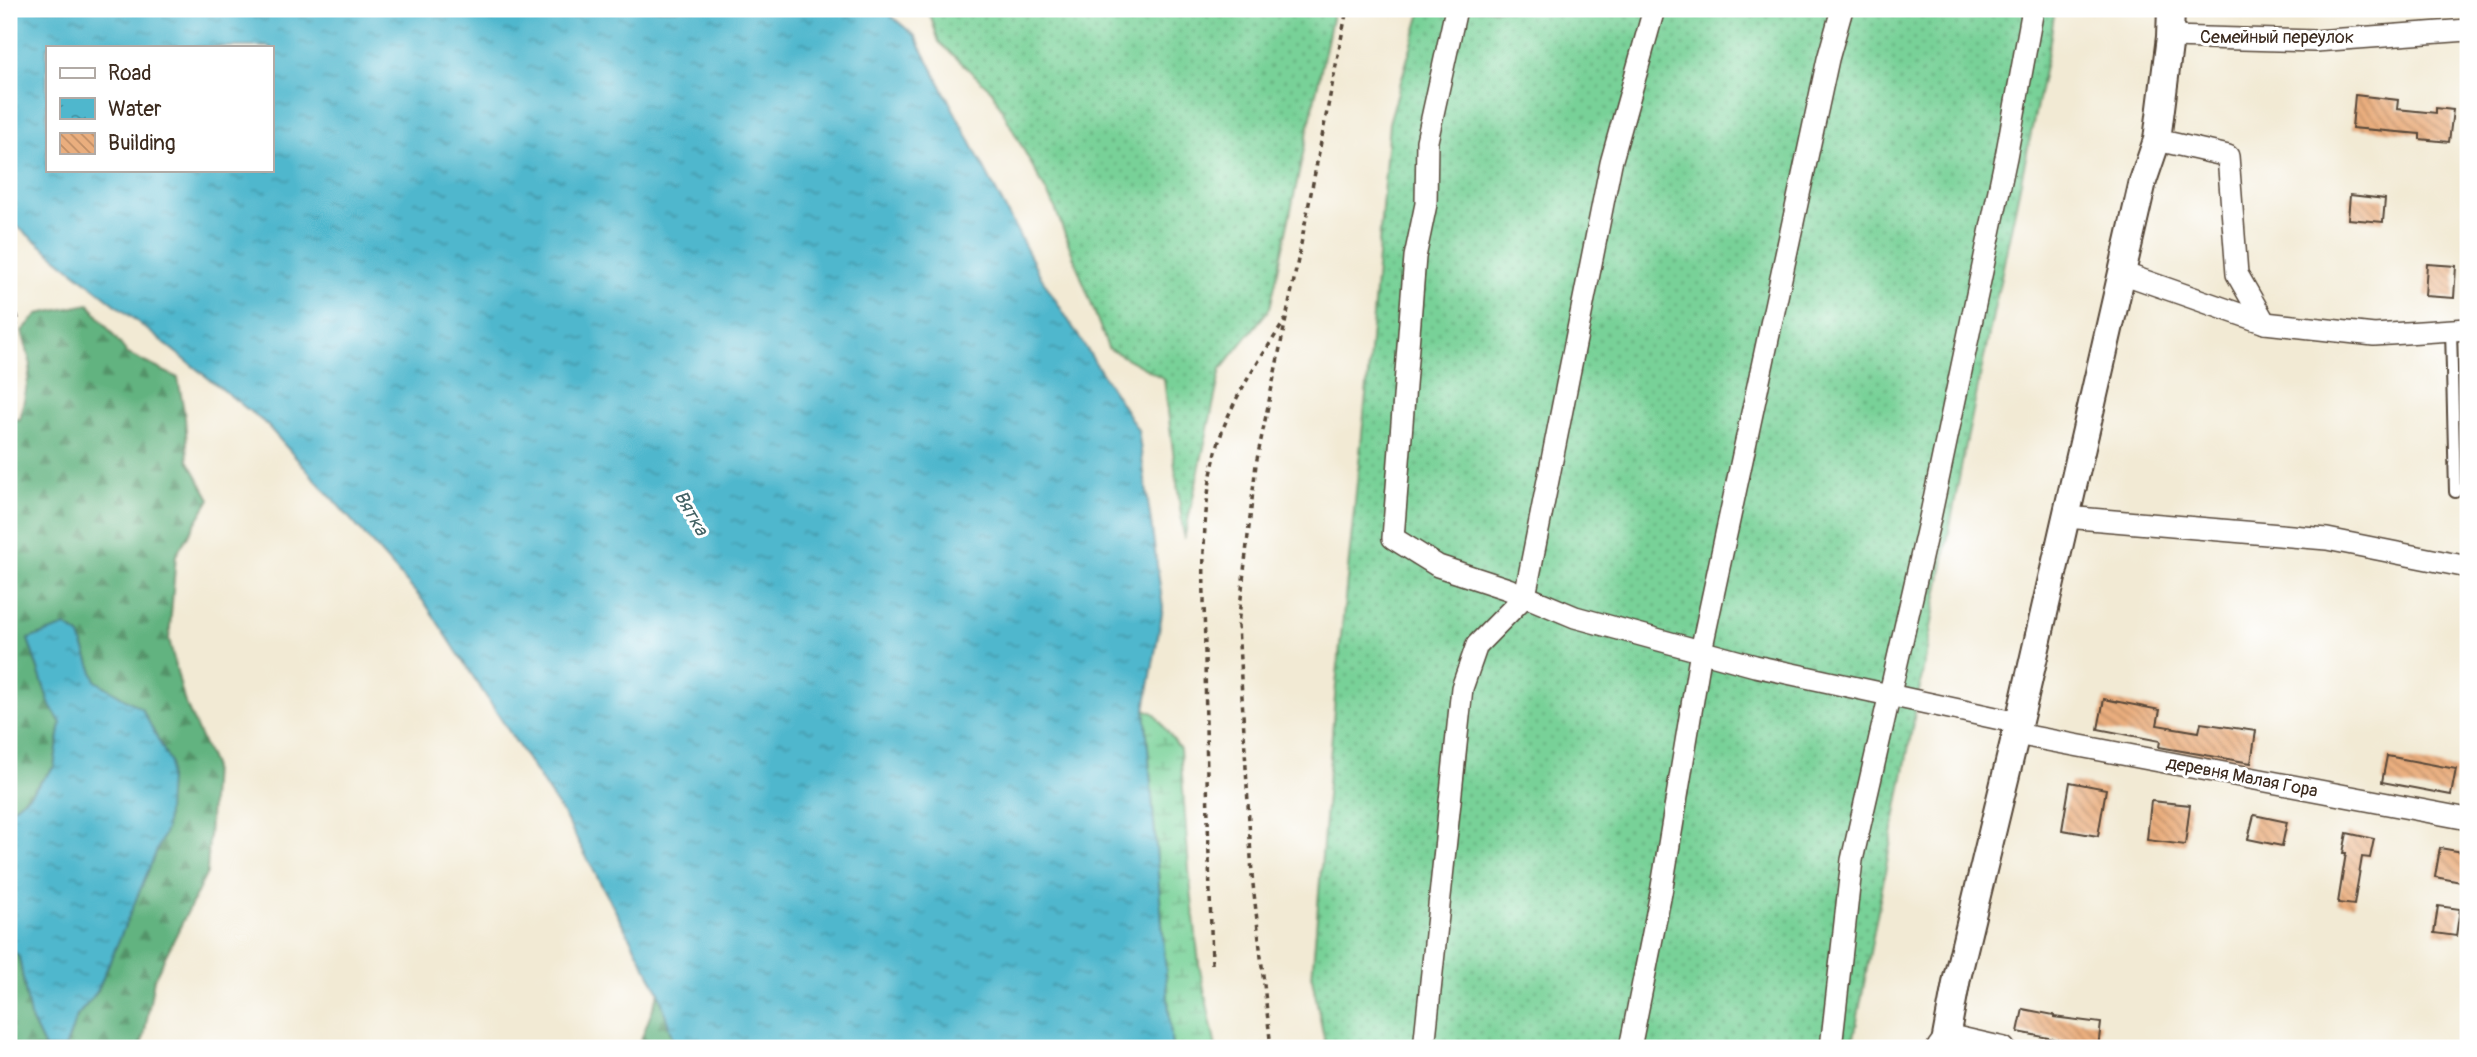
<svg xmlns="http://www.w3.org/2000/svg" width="2477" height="1057" font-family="Pangolin,sans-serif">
<defs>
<pattern id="grass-dots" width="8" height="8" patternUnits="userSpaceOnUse" patternTransform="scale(1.75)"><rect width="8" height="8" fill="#78d198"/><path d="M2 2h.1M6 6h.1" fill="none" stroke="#64aa7b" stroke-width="1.8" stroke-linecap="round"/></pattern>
<pattern id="forest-firs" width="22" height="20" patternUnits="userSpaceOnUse" patternTransform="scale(1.75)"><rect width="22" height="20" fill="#62b380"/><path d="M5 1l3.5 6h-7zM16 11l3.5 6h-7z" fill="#529268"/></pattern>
<pattern id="wetland-marsh" width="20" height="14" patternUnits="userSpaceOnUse" patternTransform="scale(1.75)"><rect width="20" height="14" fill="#78d198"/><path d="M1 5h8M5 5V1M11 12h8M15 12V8" fill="none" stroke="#64aa7b"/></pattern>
<pattern id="water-ripples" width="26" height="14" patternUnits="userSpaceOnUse" patternTransform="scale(1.75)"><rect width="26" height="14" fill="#4fb7cd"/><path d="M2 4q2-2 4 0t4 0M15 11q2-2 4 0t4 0" fill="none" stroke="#4395a6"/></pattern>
<pattern id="building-back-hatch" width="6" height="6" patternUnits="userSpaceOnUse" patternTransform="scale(1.75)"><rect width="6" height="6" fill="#eaae7e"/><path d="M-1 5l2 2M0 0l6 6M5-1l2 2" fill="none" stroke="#bf8e67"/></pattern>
</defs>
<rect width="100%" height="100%" fill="#fff"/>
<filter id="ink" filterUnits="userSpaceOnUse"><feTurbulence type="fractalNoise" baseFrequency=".0143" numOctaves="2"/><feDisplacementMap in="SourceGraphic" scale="14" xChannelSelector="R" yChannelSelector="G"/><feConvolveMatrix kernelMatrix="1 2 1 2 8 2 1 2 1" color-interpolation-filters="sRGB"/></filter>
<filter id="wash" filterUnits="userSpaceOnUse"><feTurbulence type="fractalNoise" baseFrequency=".00686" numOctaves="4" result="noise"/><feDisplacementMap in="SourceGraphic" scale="28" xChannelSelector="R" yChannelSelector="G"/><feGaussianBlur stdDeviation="1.57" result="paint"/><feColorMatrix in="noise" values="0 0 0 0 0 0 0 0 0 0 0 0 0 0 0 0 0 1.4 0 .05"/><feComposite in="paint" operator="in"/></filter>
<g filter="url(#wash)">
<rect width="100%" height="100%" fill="#f2ead4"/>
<g fill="url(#grass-dots)" stroke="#5a7e5b" stroke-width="2">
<path d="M 928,9 L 1334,9 L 1270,308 L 1221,369 L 1184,539 L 1164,379 L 1108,348 L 1055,208 L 992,91 L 939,42 Z"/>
<path d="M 1422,9 L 2055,9 L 2049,47 L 1961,468 L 1852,1048 L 1326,1048 L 1312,978 L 1336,685 L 1368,376 L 1389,123 Z"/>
</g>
<g fill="url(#forest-firs)" stroke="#4e6e4f" stroke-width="2">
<path d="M 89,304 L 128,354 L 178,378 L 185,417 L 188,460 L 210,499 L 176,555 L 169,639 L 184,700 L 213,765 L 207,873 L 154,979 L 142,1048 L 65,1048 L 77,1016 L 97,992 L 119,937 L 142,709 L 96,681 L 80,636 L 66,626 L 28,639 L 50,705 L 61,723 L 54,767 L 29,795 L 9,811 L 9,416 L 20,420 L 31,365 L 22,331 L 38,314 Z"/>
<path d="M 9,946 L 19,957 L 30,1017 L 45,1048 L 9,1048 Z"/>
<path d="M 659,992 L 675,1048 L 638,1048 Z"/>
</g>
<path fill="url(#wetland-marsh)" stroke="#5a7e5b" stroke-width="2" d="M 1145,709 L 1154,713 L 1180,749 L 1189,870 L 1199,964 L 1216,1048 L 1172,1048 Z"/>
<g fill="url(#water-ripples)" stroke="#457076" stroke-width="2" fill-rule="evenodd">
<path d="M 9,9 L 883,9 L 915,36 L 1041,277 L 1138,430 L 1163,608 L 1145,709 L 1172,1048 L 675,1048 L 659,992 L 565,817 L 425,603 L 266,424 L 9,220 ZM 47,47 L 271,47 L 271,170 L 47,170 Z"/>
<path d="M 66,626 L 80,636 L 96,681 L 142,709 L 170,762 L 166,829 L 97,992 L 77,1016 L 65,1048 L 45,1048 L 30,1017 L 19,957 L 9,946 L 9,811 L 29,795 L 54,767 L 61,723 L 50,705 L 28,639 Z"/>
</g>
<g id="blocks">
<g fill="url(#building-back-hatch)">
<path d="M 2355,95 L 2398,100 L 2397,109 L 2436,113 L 2436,108 L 2453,110 L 2449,142 L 2420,139 L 2420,134 L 2352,128 Z"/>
<path d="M 2350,195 L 2385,199 L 2383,222 L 2348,219 Z"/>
<path d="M 2427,264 L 2456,266 L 2454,298 L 2425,296 Z"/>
<path d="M 2104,699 L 2160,710 L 2157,725 L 2199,732 L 2201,723 L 2256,731 L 2251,763 L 2159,747 L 2160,741 L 2098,729 Z"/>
<path d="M 2387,756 L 2456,769 L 2451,795 L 2382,782 Z"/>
<path d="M 2070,782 L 2106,789 L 2098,836 L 2062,830 Z"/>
<path d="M 2151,801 L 2190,805 L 2185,845 L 2147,840 Z"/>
<path d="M 2254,815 L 2287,822 L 2282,846 L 2248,839 Z"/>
<path d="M 2347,833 L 2374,839 L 2370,858 L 2362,857 L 2354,905 L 2338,903 L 2346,853 L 2343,853 Z"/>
<path d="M 2440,848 L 2468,853 L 2466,883 L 2435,877 Z"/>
<path d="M 2438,906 L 2460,909 L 2456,936 L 2434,933 Z"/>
<path d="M 2023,1009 L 2054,1015 L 2054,1017 L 2101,1023 L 2098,1048 L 2074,1048 L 2075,1043 L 2018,1032 Z"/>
</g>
</g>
</g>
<g filter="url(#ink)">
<use href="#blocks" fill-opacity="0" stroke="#564739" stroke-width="2"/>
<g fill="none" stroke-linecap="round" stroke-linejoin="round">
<g stroke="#564739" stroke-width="14">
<path id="service" d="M 2451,330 L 2455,492"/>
</g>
<g stroke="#564739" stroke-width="24">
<g id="minor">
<path d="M 1456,9 L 1427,141 L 1426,204 L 1415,257 L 1393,538 L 1438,566 L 1508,589 L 1575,617 L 1755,666 L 2019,723"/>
<path d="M 2170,37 L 2315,41 L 2468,30"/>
<path d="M 2157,140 L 2228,156 L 2237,274 L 2265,323"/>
<path d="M 2122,273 L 2265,323 L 2374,335 L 2468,329"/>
<path d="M 2066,517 L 2327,539 L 2468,567"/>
<path d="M 2016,734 L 2468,819"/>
<path d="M 1938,1047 L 1947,1035 L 2004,1048"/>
<path d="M 1424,1048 L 1462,688 L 1477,645 L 1525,596 L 1611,163 L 1654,9"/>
<path d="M 1630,1048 L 1661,893 L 1701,651 L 1828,59 L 1842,9"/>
<path d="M 1831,1048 L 1852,860 L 1930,518 L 2006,157 L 2033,9"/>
</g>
</g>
<g stroke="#564739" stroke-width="30">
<path id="tertiary" d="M 1944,1048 L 1957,978 L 2025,696 L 2143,181 L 2157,140 L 2170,37 L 2171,9"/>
</g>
<g stroke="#564739" stroke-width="3.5" stroke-dasharray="5 5" stroke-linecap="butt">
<path d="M 9,347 L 12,344 L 18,319 L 10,276"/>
<path d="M 1212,964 C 1209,860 1206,756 1205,651 C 1204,581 1199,509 1219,441 C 1232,397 1261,359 1285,320"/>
<path d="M 1271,1048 L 1252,875 L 1238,625 L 1256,464 L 1293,285 L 1347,9"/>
</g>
<use href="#service" stroke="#fff" stroke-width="10"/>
<use href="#minor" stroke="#fff" stroke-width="21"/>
<use href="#tertiary" stroke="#fff" stroke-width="26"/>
</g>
</g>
<g text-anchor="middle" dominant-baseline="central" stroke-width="6" stroke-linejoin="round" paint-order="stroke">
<g font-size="18" fill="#3b2a1e" stroke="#fff">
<text x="2277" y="37">Семейный переулок</text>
<text transform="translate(2242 777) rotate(11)">деревня Малая Гора</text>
</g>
<g font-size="19" font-style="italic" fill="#436264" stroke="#fff">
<text transform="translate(691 513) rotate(60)">Вятка</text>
</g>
</g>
<rect width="2477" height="1057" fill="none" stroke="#fff" stroke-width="35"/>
<rect x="46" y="46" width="228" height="126" fill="#ffffff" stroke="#b1aaa5" stroke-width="2"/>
<rect x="60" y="68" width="35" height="10" fill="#ffffff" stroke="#b1aaa5" stroke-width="2"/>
<text x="108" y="80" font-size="21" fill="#3b2a1e">Road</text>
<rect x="60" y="98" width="35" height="21" fill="url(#water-ripples)" stroke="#b1aaa5" stroke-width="2"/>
<text x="108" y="116" font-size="21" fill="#3b2a1e">Water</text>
<rect x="60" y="133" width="35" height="21" fill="url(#building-back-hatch)" stroke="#b1aaa5" stroke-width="2"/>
<text x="108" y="150" font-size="21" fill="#3b2a1e">Building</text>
</svg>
